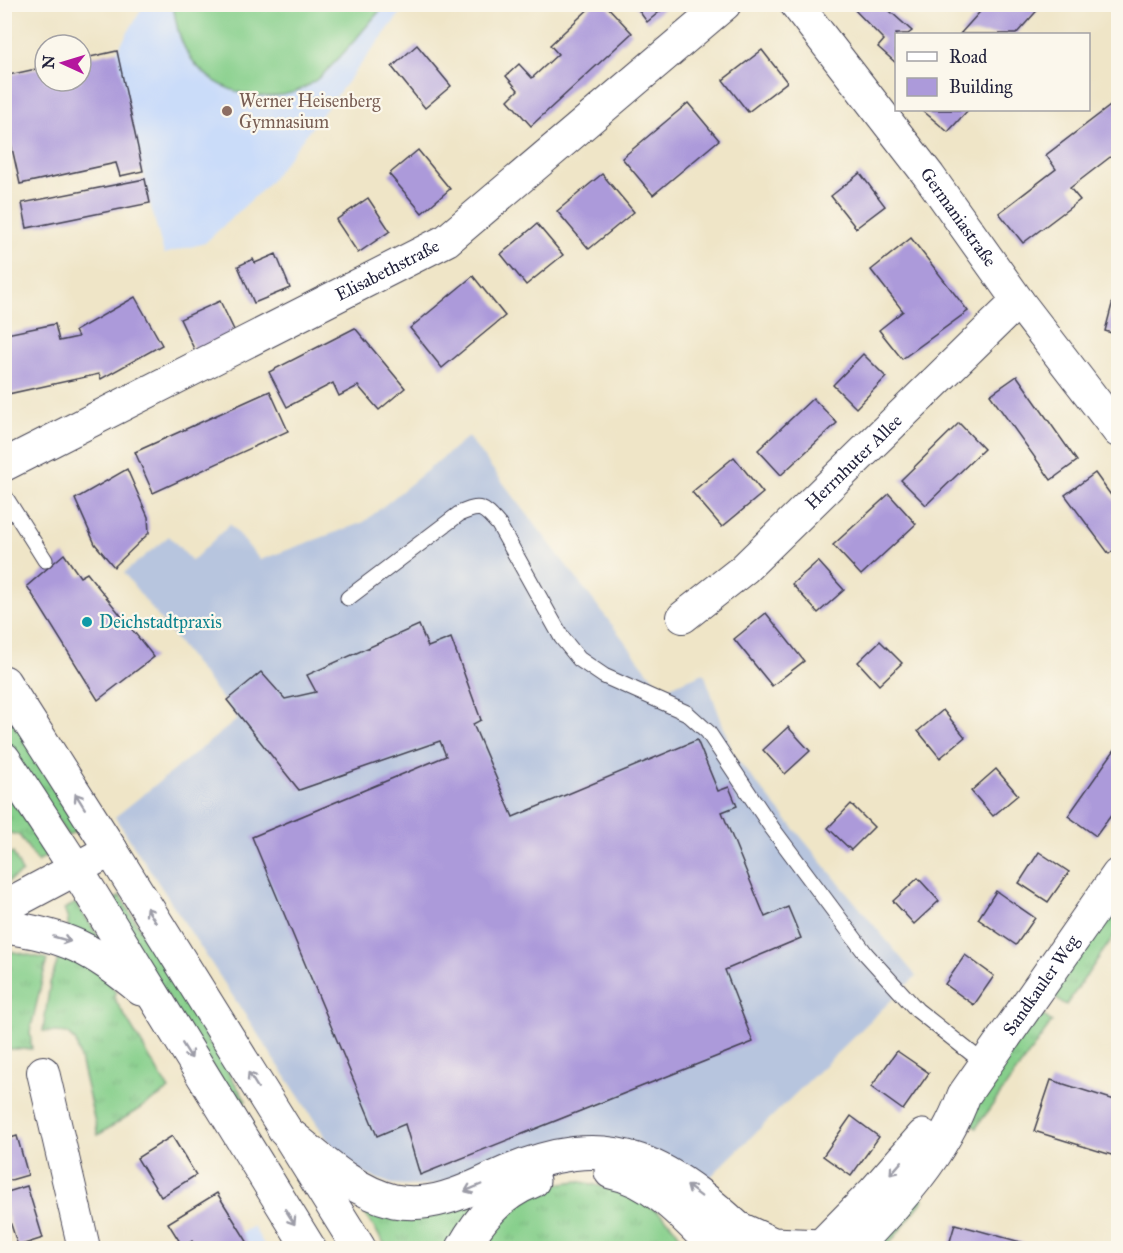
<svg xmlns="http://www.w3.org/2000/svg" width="1123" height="1253" font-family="'IM FELL Great Primer',serif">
<defs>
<pattern id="grass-tufts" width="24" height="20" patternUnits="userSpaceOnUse" patternTransform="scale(1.5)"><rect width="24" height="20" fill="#86cf8b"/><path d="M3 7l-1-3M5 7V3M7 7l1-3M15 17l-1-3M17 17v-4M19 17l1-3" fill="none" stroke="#73b179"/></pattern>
</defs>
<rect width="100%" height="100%" fill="#fbf7ec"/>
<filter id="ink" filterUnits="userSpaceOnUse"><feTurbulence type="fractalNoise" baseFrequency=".0167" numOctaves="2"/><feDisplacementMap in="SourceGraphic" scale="12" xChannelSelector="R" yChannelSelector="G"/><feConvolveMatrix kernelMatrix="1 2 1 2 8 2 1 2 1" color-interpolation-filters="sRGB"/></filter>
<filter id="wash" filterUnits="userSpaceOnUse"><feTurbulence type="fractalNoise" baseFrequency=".008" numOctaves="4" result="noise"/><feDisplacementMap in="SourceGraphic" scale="24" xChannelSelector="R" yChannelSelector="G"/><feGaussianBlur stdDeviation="1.35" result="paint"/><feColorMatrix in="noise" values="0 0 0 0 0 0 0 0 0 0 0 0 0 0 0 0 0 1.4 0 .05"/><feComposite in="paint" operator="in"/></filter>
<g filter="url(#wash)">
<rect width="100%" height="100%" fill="#efe5c7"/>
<g fill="#cadcf9">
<path d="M 144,5 L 407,5 L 267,185 L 205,243 L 164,254 L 150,203 L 117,51 Z"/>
<path d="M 253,1226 L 266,1248 L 215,1248 Z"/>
</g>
<path fill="#b7c5de" d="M 468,437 L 662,690 L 704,673 L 734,756 L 916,976 L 705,1182 L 673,1160 L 416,1186 L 392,1184 L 367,1175 L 334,1150 L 115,817 L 238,719 L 124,573 L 169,536 L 192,561 L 230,524 L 260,560 L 364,522 Z"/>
<g fill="url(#grass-tufts)" stroke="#547863" stroke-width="1.5">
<path d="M 4,699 L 86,824 L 68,836 L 5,740 Z"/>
<path d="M 4,785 L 47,855 L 38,862 L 19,835 L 5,832 Z"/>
<path d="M 13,853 L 22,872 L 5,884 L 5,854 Z"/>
<path d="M 120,896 L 246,1101 L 237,1107 L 109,903 Z"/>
<path d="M 1118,897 L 1118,930 L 1066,1005 L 1050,995 Z"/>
<path d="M 76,903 L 105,946 L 68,932 L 68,920 L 64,909 Z"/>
<path d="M 62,948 L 107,979 L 116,993 L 113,996 L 169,1090 L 98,1135 L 76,1042 L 67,1033 L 43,1031 L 50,983 Z"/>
<path d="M 15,952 L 47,959 L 30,1032 L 32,1049 L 7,1049 L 5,1044 L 5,953 Z"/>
<path d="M 1037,1011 L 1052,1022 L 976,1128 L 964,1119 Z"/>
<path d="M 577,1181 C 615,1188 672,1206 685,1248 L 477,1248 L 515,1200 L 549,1185 Z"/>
<path d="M 917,1193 L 924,1199 L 886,1248 L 867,1248 Z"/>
<path d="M 355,1198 L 471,1201 L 476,1208 L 450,1248 L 387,1248 Z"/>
</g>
<path fill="#86cf8b" stroke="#547863" stroke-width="1.5" d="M 173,5 L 173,4 L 385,5 C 365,27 339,62 316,80 C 278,110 217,97 190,57 C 179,41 176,23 173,5 Z"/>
<g id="blocks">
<g fill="#ac9ada">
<path d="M 594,4 L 605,4 L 632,33 L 531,126 L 508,100 L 518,90 L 506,76 L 519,64 L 532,78 L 558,54 L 550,45 Z"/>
<path d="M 634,4 L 669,4 L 647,22 Z"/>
<path d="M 849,4 L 882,4 L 912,31 L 908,34 L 896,34 L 896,63 L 878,47 L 884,40 Z"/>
<path d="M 987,4 L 1043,4 L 1016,34 L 960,34 Z"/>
<path d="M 417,45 L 451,86 L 425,108 L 392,67 Z"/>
<path d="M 762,50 L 787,82 L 748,112 L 723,80 Z"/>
<path d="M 117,51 L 143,171 L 120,176 L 116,163 L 20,184 L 4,112 L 4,76 L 45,67 L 45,81 L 81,81 L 81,59 Z"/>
<path d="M 1118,100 L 1118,151 L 1070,188 L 1080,200 L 1023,243 L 999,213 L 1056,169 L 1046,155 Z"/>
<path d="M 688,103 L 719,140 L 653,195 L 622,158 Z"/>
<path d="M 922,110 L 968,110 L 948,132 Z"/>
<path d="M 418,150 L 450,189 L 422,213 L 389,174 Z"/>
<path d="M 860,173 L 885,206 L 856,228 L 831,196 Z"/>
<path d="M 602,174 L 634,212 L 589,249 L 557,211 Z"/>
<path d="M 145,179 L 150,203 L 27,228 L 22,203 Z"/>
<path d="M 368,198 L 390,231 L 358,253 L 336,220 Z"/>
<path d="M 537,224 L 563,255 L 526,285 L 501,254 Z"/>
<path d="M 911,238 L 968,311 L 902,359 L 879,330 L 903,311 L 871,270 Z"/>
<path d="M 276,254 L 290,288 L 254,303 L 238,266 L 253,259 L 255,263 Z"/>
<path d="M 473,276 L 505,316 L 442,368 L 410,328 Z"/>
<path d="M 1115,293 L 1118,294 L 1118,335 L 1105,331 Z"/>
<path d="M 135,297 L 162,345 L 101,379 L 99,374 L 8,394 L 4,378 L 4,326 L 7,334 L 55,324 L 59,341 L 78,337 L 75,331 Z"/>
<path d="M 220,301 L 236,334 L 196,353 L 180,319 Z"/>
<path d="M 355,328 L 405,388 L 379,410 L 358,386 L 339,396 L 333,383 L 287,407 L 269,372 Z"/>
<path d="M 863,354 L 886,377 L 856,408 L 833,385 Z"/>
<path d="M 1017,376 L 1077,461 L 1051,480 L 990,395 Z"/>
<path d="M 270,391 L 288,431 L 153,493 L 135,452 Z"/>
<path d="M 813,398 L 837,423 L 781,475 L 758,450 Z"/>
<path d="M 959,423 L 984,449 L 926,505 L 901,480 Z"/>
<path d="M 734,457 L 763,493 L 722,527 L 692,492 Z"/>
<path d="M 127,469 L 148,517 L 149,533 L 114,567 L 95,544 L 75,499 Z"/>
<path d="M 1095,473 L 1118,505 L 1118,546 L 1109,554 L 1065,495 Z"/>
<path d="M 889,494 L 916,524 L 861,575 L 833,545 Z"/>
<path d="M 64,554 L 80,577 L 87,573 L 154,657 L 98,700 L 27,586 Z"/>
<path d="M 818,561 L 844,590 L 818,613 L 792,584 Z"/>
<path d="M 766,613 L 804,661 L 772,686 L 734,639 Z"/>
<path d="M 419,625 L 428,647 L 451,638 L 481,720 L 473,724 L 513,817 L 697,740 L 718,791 L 729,787 L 737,806 L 722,812 L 765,917 L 788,907 L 801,938 L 725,970 L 753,1042 L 420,1175 L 405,1124 L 377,1136 L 252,837 L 446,756 L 440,741 L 299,790 L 227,700 L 261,672 L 285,699 L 316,692 L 307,675 Z"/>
<path d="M 880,641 L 902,663 L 879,685 L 858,662 Z"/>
<path d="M 943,710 L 965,737 L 940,758 L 918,731 Z"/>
<path d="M 788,727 L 810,751 L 785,774 L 763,750 Z"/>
<path d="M 1118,745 L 1118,806 L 1096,836 L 1068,816 Z"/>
<path d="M 996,769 L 1018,795 L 993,816 L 971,791 Z"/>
<path d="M 851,804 L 874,827 L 851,850 L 828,828 Z"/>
<path d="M 1039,852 L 1069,872 L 1048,902 L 1019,883 Z"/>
<path d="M 918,878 L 939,901 L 914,924 L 893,901 Z"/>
<path d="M 996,891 L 1035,918 L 1016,945 L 978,919 Z"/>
<path d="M 965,955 L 994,976 L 974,1005 L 945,984 Z"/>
<path d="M 897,1051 L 929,1073 L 903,1110 L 871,1087 Z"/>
<path d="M 1051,1080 L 1118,1101 L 1118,1157 L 1034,1131 Z"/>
<path d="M 851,1116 L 879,1137 L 851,1176 L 823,1156 Z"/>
<path d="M 17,1136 L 28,1175 L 4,1182 L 4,1140 Z"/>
<path d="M 172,1136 L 196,1175 L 161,1197 L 137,1158 Z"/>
<path d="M 27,1186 L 43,1238 L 18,1246 L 4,1203 L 4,1193 Z"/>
<path d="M 217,1193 L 243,1235 L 251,1248 L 196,1248 L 192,1241 L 183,1247 L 168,1223 Z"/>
<path d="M 955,1224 L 1042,1248 L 948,1248 Z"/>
</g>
</g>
</g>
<g filter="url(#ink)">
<use href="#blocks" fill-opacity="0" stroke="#413f50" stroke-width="1.5"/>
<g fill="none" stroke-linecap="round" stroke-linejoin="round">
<g stroke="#413f50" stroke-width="17">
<g id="service">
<path d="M 4,495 L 45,560"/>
<path d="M 348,598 L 459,514 C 481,504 483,507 499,525 L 562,638 L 579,659 L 604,676 L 687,713 L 708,732 L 772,828 L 866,954 L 917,1010 L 985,1064"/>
</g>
</g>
<g stroke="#413f50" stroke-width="34">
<g id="minor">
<path id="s1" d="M 796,4 L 929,176 L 1018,301 L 1118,431"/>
<path id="s2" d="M 4,465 L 447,240 L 725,4"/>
<path id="s3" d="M 683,617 L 744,569 L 1018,301"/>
<path d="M 43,1072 L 84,1248"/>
</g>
</g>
<g stroke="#413f50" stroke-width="35">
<g id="tertiary">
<path d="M 4,907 L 111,850"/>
<path d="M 819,1248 L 874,1192 L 923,1136"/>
<path id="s4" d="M 854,1248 C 897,1203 943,1155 964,1095 L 1118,875"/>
</g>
</g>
<g stroke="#413f50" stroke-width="35">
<g id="secondary">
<path d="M 4,682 L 111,850"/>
<path d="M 4,759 L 76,869"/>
</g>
</g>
<g stroke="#413f50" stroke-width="35">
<g id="trunk">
<path d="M 111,850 L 359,1248"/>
<path d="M 76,869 L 309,1248"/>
<path d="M 4,927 C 66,935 94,950 141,989"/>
<path d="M 284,1130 C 317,1156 351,1191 394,1201 C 429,1208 463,1193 494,1178 C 615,1122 671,1164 759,1248"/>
<path d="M 611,1172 C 654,1180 687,1219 716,1248"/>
<path d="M 740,1229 L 773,1244 L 822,1246"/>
<path d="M 463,1248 C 480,1218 500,1194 533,1181"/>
</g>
</g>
<use href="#service" stroke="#fff" stroke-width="15"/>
<use href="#minor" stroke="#fff" stroke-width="32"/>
<use href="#tertiary" stroke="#fff" stroke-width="33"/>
<use href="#secondary" stroke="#fff" stroke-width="33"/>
<use href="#trunk" stroke="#fff" stroke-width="33"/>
</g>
<defs><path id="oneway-shaft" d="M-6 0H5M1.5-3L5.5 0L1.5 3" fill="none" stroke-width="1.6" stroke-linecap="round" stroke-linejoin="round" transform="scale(1.5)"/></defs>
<g stroke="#9c9ca7">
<use href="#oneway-shaft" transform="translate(80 801) rotate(-122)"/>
<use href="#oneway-shaft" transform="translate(151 915) rotate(-122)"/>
<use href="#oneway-shaft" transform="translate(62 939) rotate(16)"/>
<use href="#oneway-shaft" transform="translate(187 1051) rotate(58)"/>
<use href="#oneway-shaft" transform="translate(253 1080) rotate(-122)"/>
<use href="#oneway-shaft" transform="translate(896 1168) rotate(131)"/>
<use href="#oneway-shaft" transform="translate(473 1188) rotate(157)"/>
<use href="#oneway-shaft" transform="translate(694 1191) rotate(-143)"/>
<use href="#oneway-shaft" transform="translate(290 1217) rotate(58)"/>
</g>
</g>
<circle fill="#8d6e63" stroke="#fbf7ec" stroke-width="2" cx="227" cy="111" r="6"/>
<circle fill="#0f9aa8" stroke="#fbf7ec" stroke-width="2" cx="87" cy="622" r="6"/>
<g text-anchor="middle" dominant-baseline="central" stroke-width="4.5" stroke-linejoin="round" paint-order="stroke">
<g font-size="18" fill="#785e54" stroke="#fbf7ec" text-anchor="start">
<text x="239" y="101">Werner Heisenberg<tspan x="239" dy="21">Gymnasium</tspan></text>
</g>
<g font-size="18" fill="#22223b" stroke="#fbf7ec">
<text stroke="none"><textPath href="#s1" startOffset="268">Germaniastraße</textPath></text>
<text stroke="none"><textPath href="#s2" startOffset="430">Elisabethstraße</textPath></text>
<text stroke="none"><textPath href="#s3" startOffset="231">Herrnhuter Allee</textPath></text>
<text stroke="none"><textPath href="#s4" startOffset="324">Sandkauler Weg</textPath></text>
</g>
<g font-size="18" fill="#0d838f" stroke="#fbf7ec" text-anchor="start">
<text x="99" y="622">Deichstadtpraxis</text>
</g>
</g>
<rect width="1123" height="1253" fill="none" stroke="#fbf7ec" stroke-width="24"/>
<rect x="895" y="33" width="195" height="78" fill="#fbf7ec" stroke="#a4a2a5" stroke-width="1.5"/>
<rect x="907" y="52" width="30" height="9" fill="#ffffff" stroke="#a4a2a5" stroke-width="1.5"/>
<text x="949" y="63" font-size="18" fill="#22223b">Road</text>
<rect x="907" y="78" width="30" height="18" fill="#ac9ada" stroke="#a4a2a5" stroke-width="1.5"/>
<text x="949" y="93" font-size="18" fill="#22223b">Building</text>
<g transform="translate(63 63) rotate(274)"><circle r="28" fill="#fbf7ec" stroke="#a4a2a5" stroke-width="1.5"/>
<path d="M0-4.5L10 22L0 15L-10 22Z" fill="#b5179e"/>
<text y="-9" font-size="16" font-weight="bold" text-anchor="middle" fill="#22223b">N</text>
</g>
</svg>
